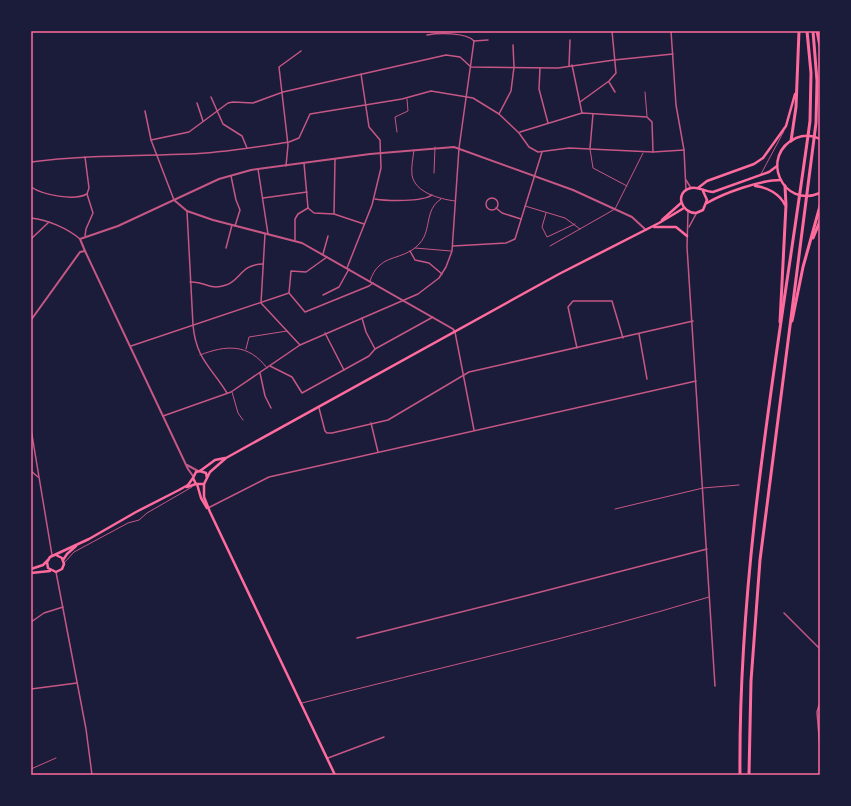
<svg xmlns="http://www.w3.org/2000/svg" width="851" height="806" font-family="Rubik,sans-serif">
<rect width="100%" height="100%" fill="#1b1b3a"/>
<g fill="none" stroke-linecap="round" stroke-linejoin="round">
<g stroke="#c65784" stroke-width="1">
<path d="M 645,92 L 647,116"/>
<path d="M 397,132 L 395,117 L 408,111 L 407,99"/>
<path d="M 590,149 L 593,168 L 627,186"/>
<path d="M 414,150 C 413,158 411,167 412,175 C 415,193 440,199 455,201"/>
<path d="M 434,173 L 435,147"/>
<path d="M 761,174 L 784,131"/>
<path d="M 525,206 L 565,218 L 580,229"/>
<path d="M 546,213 L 542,227 L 547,237 L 575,224"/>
<path d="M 550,246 L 615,209 L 643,153"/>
<path d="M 415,248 L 451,251"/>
<path d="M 370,281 C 372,275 375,269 380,265 C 389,256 409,257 420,243 C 432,229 424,210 441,199"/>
<path d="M 246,349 L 249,337 L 287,331"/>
<path d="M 200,355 C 226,345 248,343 267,368"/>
<path d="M 232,392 L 238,413 L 243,420"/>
<path d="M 615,509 L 703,488 L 739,485"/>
<path d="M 64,563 L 74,552 L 128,523 L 139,520 L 147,513 L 192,487"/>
<path d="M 302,703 C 437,668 574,638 709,597"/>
<path d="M 31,769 L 56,758"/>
</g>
<g stroke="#c65784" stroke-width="1.5">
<path d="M 671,31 L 676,105 L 684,150 L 686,190"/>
<path d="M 427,35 C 438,33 466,32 474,41"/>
<path d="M 474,41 L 488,40"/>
<path d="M 572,65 L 582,113"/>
<path d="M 569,66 L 570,40"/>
<path d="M 540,68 L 539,89 L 548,123"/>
<path d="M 609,82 L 615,92"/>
<path d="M 211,97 L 223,124 L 242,136 L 247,148"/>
<path d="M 580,102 L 609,81 L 616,73 L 612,31"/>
<path d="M 197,103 L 203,121"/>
<path d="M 145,111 L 151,140 L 174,200"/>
<path d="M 499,114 L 511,91 L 514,67 L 513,45"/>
<path d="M 520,132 L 582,113 L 647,117 L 652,122 L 653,152"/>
<path d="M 151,140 L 189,132 L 228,103 L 233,102 L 253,103 L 283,92 L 446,55 L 460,57 L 471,67 L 558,68 L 614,60 L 673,54"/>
<path d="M 590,148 L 593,114"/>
<path d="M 85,157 L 89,188 L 87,194"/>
<path d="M 31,162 C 84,155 137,156 189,154 C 223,153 256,147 289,142 L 299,138 L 310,114 L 402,99 L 431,91 L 473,98 L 499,114 L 519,133 L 529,147 L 538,152 L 569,148 L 653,152 L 684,150"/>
<path d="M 304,163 L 308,208"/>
<path d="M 286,166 L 288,145 L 279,67 L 301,51"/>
<path d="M 258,169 L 268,234"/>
<path d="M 231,176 L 236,200 L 240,210 L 235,226"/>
<path d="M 686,180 L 691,188"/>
<path d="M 31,187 C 43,195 74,201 87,194"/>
<path d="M 263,198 L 307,192"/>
<circle cx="492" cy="204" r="6"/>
<path d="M 375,199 C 387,201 422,202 432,195"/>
<path d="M 308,208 L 314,213 L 334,214 L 364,224"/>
<path d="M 496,208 L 502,213 L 521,219"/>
<path d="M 187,211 L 193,325 C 196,359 211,367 227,393"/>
<path d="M 688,212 L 687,247 L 715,686"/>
<path d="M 334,214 L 335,159"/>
<path d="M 31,218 C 48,220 67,228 80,239"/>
<path d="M 689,227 L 696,214"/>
<path d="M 265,234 L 261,303 L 300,345"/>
<path d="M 85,236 L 86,229 L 93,213 L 87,194"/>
<path d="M 31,239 L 49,222"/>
<path d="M 295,240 L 295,219 L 298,214 L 308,208"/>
<path d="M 453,246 L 506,243 L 515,239 L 542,152"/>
<path d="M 226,248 L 232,225"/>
<path d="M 410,251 L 415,260 L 429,263 L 442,274"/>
<path d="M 323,254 L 328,236"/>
<path d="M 327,257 L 306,272 L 291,271 L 289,293 L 305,312 L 369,286 L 373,283"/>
<path d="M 347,268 L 372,205 L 381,168 L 380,140 L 369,127 L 361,74"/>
<path d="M 190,282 C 207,281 208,291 226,285 C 240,281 241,264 263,264"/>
<path d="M 323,295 L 339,287 L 349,269"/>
<path d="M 362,318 L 366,332 L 375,349"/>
<path d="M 455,332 L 474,430"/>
<path d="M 325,333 L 344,370"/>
<path d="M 639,334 L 647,379"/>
<path d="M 131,346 L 289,293"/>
<path d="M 577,348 L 568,307 L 573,301 L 612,301 L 623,338"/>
<path d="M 270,366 L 292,377 L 302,393 L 369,356 L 375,349 L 433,317"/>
<path d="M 260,373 L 265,396 L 271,408"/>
<path d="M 319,408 L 325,431 L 327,433 L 332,433 L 388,420 L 469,372 L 693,321"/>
<path d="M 163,416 L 231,392 L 300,345 L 418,294 L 439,278 L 446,267 L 452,251 L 459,148 L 474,41"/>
<path d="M 371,423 L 378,452"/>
<path d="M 31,429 L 52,555"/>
<path d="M 31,471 L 38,477"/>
<path d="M 208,508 L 269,477 L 696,381"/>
<path d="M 56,572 L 86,729 L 92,775"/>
<path d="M 784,613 L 820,649"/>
<path d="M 31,622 L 44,613 L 63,607"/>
<path d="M 357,638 L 525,596 L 707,549"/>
<path d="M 31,689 L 77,683"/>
<path d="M 820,702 L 817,712 L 820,748"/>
<path d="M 328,758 L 384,737"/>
</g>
<g stroke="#c65784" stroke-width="2">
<path d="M 174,200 L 187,211 L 213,220 L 302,243 L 453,329 L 455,332"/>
<path d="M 31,320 L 80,252 L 85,251"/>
<path d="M 187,465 L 198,471"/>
<path d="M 193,476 L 188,469 L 85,251 L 80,239 L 118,226 L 219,179 L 251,170 L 370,154 L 454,147 L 573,190 L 632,217 L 646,230"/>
</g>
<g stroke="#ff6b9d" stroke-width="2.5">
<path d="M 187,487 L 196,484"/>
<path d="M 56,555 L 62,558 L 64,564 L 62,569 L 56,572 L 48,568 L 47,562 L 50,557 L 89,539 L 136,512 L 179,490 L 188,485 L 193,478"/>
<path d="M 63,560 L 67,554 L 76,546"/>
<path d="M 31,569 L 43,565 L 48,560"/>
<path d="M 31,573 L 50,571"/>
</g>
<g stroke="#ff6b9d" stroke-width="2.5">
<path d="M 820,139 C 812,135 804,135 796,138 C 759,155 782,209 820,193"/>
<path d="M 755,186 C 767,187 780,194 785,205"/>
<path d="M 698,188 L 707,181 L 754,164 L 763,158 L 786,126 L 795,94"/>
<path d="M 703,191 L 707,200 L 703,210 L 696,213 C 681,213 674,192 691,188 C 698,186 705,192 713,192 L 769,172 L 777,166"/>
<path d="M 707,203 C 724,193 760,180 781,180"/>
<path d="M 662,220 L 681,203"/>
<path d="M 654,227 L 676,227 L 687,236"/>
<path d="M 200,471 L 215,460 L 225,458"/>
<path d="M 207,478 L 206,473 L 200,471 L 196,472 L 193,478 L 196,484 L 204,484 L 210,472 L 226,458 L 559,274 L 659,223 L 684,208"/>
<path d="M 197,484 L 201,498 L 207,508"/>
<path d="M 204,484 L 204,497 L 210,512 L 335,775"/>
</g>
<g stroke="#ff6b9d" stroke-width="3">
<path d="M 817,31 L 820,46"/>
<path d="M 791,141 L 796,107 L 799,31"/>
<path d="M 813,238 L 820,221"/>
<path d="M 792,321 L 803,267 L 820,206"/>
<path d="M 780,322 L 786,205 L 785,186"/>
<path d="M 740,775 C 738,557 781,337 810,121 L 811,73 L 807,31"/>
<path d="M 749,775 L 751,681 L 760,560 L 816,123 L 817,81 L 813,31"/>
</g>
</g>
<rect width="851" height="806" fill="none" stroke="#1b1b3a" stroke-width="64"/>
<rect x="32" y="32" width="787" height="742" fill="none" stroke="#ff6b9d" stroke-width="1.5"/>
</svg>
